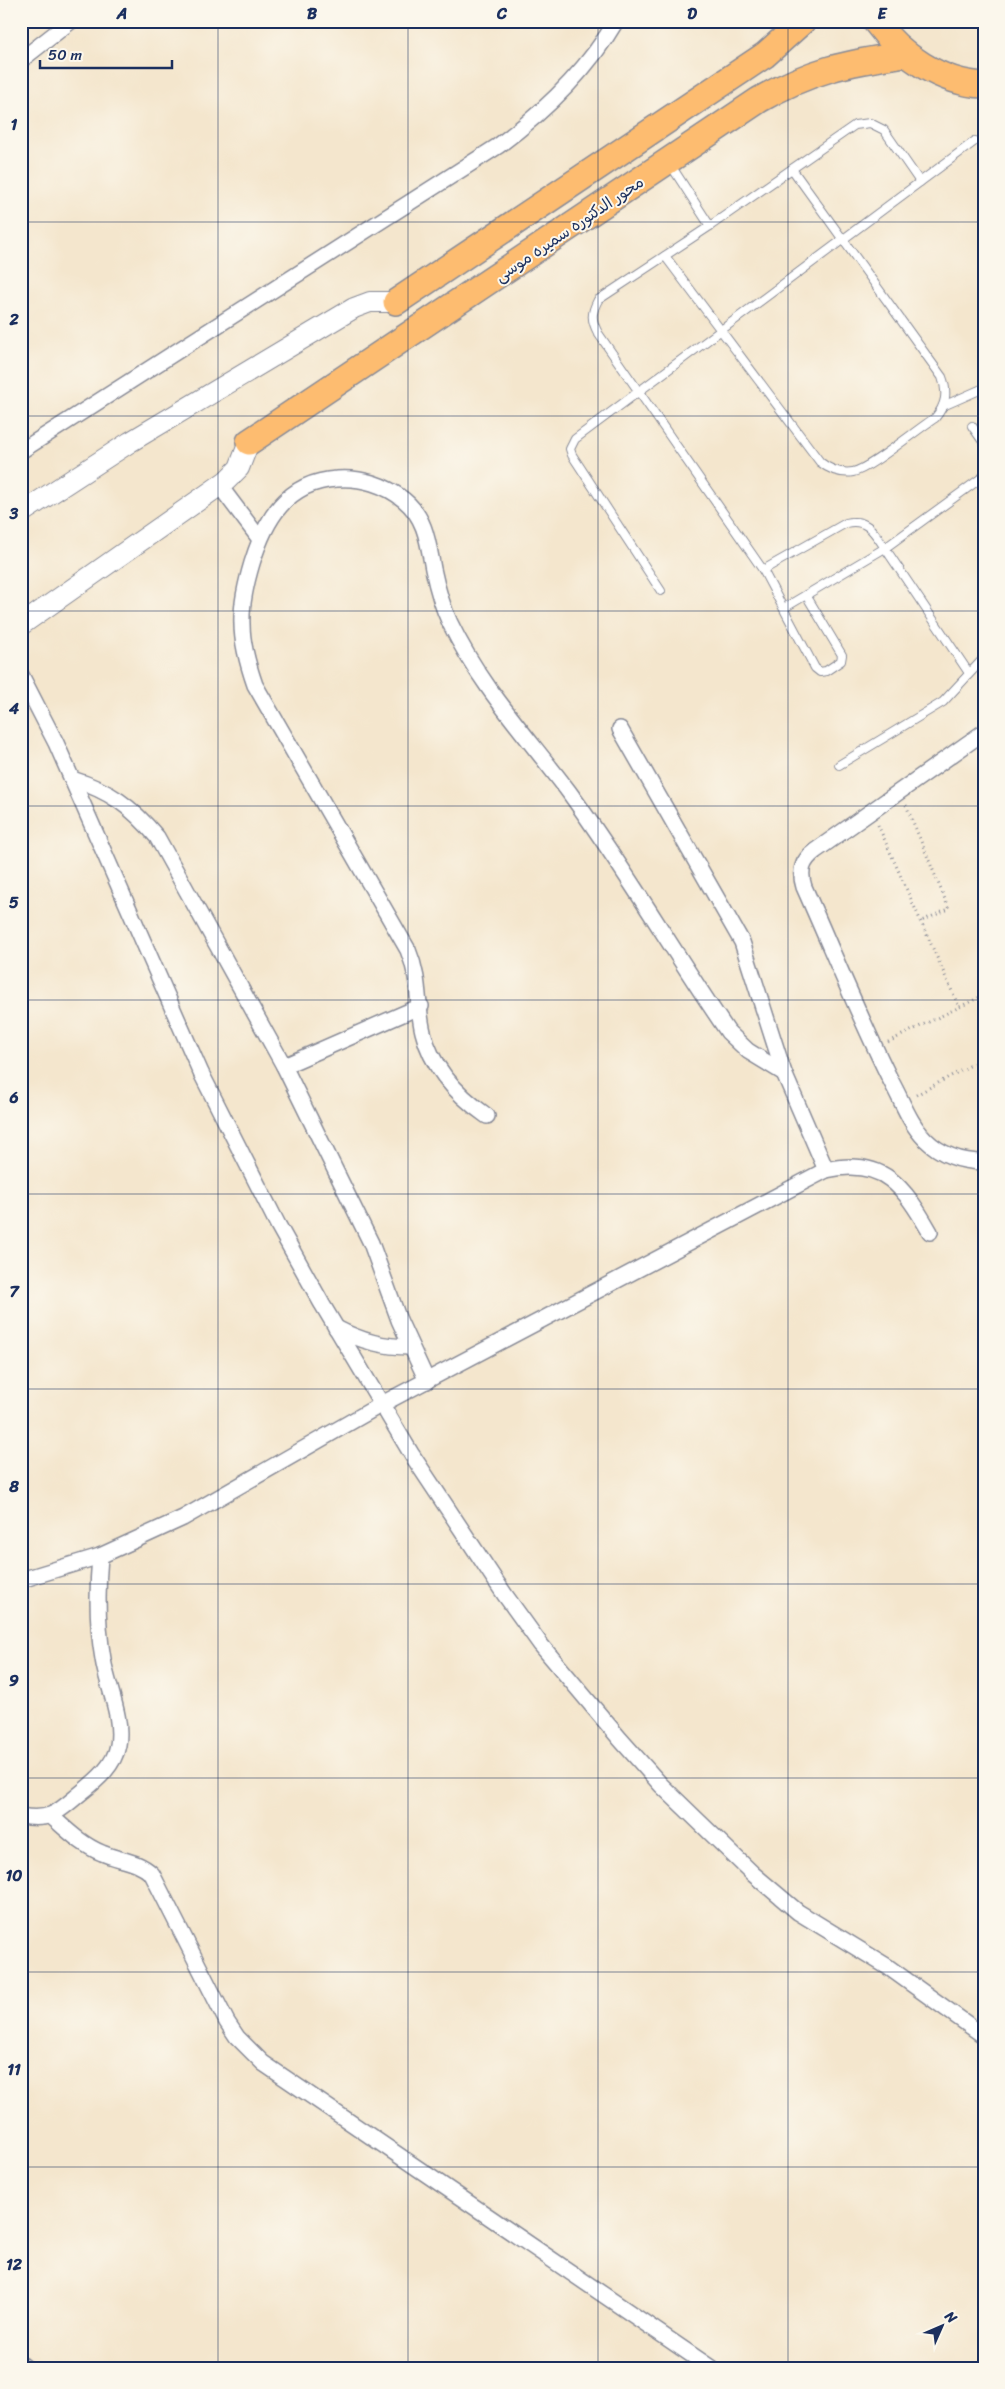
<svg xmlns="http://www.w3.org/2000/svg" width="1005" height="2389" font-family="Sriracha,'Playpen Sans Arabic',sans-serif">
<rect width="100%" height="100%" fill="#fbf7ec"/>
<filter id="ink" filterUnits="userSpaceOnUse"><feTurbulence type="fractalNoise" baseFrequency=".02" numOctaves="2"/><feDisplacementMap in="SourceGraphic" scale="10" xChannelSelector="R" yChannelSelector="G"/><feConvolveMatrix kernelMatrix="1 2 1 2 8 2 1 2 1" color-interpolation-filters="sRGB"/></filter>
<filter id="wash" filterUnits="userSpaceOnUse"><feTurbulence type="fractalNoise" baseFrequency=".0096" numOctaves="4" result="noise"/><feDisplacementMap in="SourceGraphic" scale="20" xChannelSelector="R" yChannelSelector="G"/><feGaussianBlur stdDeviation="1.12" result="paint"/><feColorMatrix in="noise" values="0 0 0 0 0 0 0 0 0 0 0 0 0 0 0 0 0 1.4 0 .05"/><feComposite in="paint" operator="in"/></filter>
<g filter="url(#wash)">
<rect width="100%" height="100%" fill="#f4e6cd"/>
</g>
<g filter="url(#ink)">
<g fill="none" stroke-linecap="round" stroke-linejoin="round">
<g stroke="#888a96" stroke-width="10">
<g id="service">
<path d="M 670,164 L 710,226"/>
<path d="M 665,256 L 820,462 C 830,470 840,474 853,472 C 870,469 917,429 935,418 C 946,405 948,393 942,377 L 792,169"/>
<path d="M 943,406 L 984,388"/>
<path d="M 972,426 L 984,443"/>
<path d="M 763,570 L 846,523 C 867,518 874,532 885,548 L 969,673"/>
<path d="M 661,591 L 572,455 L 570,449 L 575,439 L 975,141"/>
<path d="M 806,595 L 842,655 L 841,661 L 826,671 L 820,672 L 815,668 L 763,570 L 598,333 C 591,320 591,313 598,300 L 710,226 L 855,125 L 870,123 L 884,130 L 920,182"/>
<path d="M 784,608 L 885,548 L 984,476"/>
<path d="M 839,765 L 943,702 L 984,658"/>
</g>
</g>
<g stroke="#888a96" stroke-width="18">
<g id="minor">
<path d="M 21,60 L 71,21"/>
<path d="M 21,451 L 498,146 C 544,112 587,71 616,21"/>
<path d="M 219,485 L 259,538"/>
<path d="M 21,675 L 56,743 L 201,1073 L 278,1225 L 322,1304 L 412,1455 L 505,1595 L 541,1645 L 620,1739 L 661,1785 L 753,1874 L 798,1912 L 888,1967 L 984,2036"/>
<path d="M 620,729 L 742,942 L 784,1073 L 826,1170"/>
<path d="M 984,732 L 815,851 C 802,861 799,871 804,887 C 833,952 860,1019 892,1083 C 902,1101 910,1124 925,1139 C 941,1155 961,1162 984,1162"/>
<path d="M 72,779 C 110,791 131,806 157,837 L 284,1066 L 371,1243 L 399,1320 L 427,1381"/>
<path d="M 284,1066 L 421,1006"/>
<path d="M 487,1116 C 457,1095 432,1069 423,1032 C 416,1003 421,981 408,950 L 255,685 C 248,665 242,645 242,624 C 241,603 246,583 252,563 C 265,520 286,482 337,479 C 361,477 386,485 404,500 C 426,518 428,543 433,569 C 437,588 442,606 450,623 C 480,686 528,737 569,792 C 626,870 674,953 728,1032 L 748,1051 L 784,1073"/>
<path d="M 336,1328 C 361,1341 383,1347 411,1347"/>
<path d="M 21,1580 L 100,1556 L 183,1518 L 382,1404 L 826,1170 C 884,1157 904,1187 930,1232"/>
<path d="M 21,1816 C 48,1821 56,1814 76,1797 C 93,1783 114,1768 118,1745 C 123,1717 107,1686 103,1659 C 97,1625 97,1590 100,1556"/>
<path d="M 51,1816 C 67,1830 82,1845 102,1853 C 120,1861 137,1860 152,1874 L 227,2022 L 237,2037 L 263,2063 L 711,2368"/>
<path d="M 21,2364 L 26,2368"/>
</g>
</g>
<g stroke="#888a96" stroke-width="22">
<g id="tertiary">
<path d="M 21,513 L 130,442 L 354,308 L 370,302 L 396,302"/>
<path d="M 21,625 L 226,481 L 239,468 L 249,442"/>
</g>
</g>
<g stroke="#888a96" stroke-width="28">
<g id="primary">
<path d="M 875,21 C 900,55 940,83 984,85"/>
<path d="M 396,302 L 765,55 L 803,21"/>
<path d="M 249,442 L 759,100 C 811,70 847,63 905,54"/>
</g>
</g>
<g stroke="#888a96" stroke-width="3" stroke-dasharray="1 4" stroke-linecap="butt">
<path d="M 906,805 L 949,909 L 919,922"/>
<path d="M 878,825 L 959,1007"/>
<path d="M 888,1042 L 984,995"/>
<path d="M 916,1095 L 984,1058"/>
</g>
<use href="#service" stroke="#fff" stroke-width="8"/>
<use href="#minor" stroke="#fff" stroke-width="15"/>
<use href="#tertiary" stroke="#fff" stroke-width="20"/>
<use href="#primary" stroke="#fdbc70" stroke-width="25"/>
</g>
</g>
<path fill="none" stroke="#1b2f5e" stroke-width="1" stroke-opacity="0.55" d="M 218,21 L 218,2368M 408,21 L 408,2368M 598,21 L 598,2368M 788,21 L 788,2368M 21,222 L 984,222M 21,416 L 984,416M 21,611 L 984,611M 21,806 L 984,806M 21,1000 L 984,1000M 21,1194 L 984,1194M 21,1389 L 984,1389M 21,1584 L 984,1584M 21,1778 L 984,1778M 21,1972 L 984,1972M 21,2167 L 984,2167"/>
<g text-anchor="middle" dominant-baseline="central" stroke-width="4" stroke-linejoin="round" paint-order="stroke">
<g font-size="16" fill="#1b2f5e" stroke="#fbf7ec">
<text transform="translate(569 229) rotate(-34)">محور الدكتوره سميره موسى</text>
</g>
</g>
<rect width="1005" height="2389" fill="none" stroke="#fbf7ec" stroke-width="55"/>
<g transform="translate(942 2326) rotate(45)" stroke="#fbf7ec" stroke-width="4" paint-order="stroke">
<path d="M0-4L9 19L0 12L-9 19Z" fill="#1b2f5e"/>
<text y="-8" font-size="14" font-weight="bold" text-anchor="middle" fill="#1b2f5e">N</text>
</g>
<path d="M40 60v8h132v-8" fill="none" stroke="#1b2f5e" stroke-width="2.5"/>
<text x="48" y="60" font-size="15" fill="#1b2f5e" stroke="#fbf7ec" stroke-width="4" paint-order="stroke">50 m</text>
<rect x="28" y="28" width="950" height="2334" fill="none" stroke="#1b2f5e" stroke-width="2"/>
<g font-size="16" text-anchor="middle" font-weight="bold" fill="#1b2f5e">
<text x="122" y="19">A</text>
<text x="312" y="19">B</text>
<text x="502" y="19">C</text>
<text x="692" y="19">D</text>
<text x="882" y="19">E</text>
<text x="14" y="130">1</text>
<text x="14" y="325">2</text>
<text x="14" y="519">3</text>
<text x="14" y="714">4</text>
<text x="14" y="908">5</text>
<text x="14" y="1103">6</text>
<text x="14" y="1297">7</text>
<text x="14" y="1492">8</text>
<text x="14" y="1686">9</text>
<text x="14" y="1881">10</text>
<text x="14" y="2075">11</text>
<text x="14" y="2270">12</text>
</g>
</svg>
